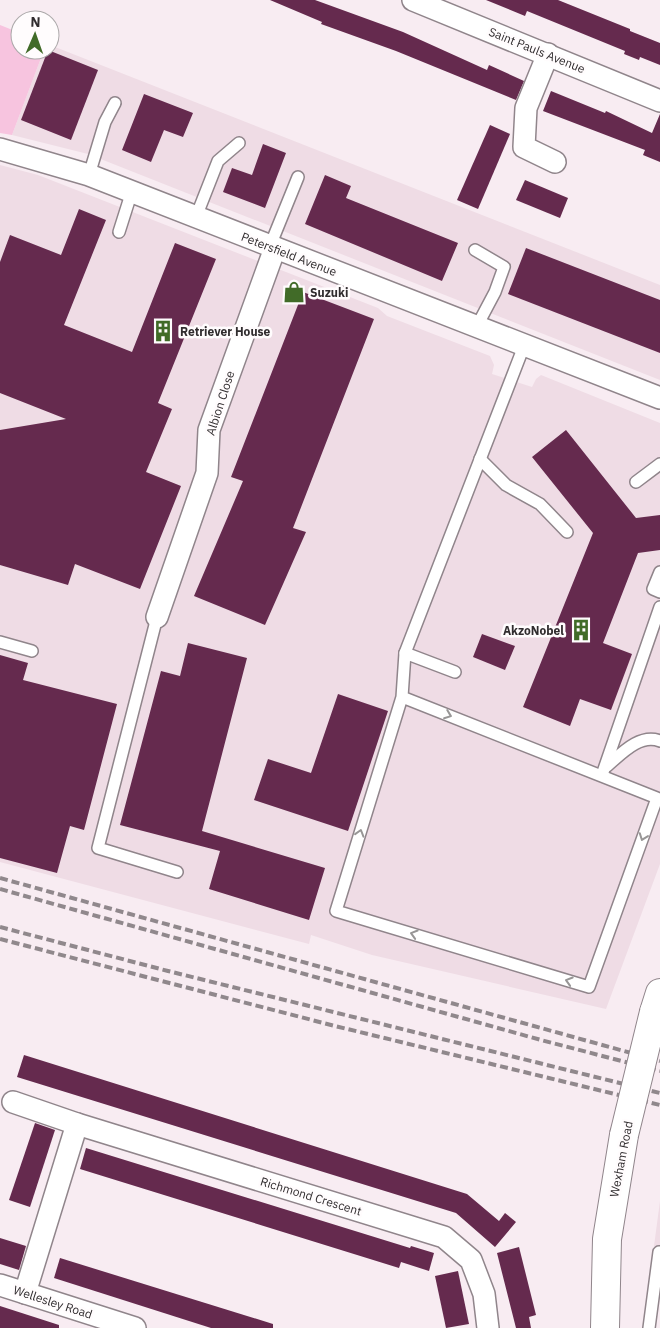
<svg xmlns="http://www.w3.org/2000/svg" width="660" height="1328" font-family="'IBM Plex Sans',sans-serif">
<rect width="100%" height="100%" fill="#f8ecf2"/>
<g fill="#efdce5">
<path d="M 50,45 L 660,285 L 660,380 L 88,154 L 12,135 L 44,50 L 50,50 Z"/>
<path d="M 0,165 L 38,175 L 378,308 L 387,316 L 490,356 L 494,365 L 492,374 L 532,387 L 536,379 L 541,375 L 660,423 L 660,864 L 606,1009 L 372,955 L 311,935 L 309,944 L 0,862 Z"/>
<path d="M 660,1201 L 660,1247 L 654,1246 Z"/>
</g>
<path fill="#f7c4df" d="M 0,25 L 20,33 L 20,50 L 44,50 L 12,135 L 0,133 Z"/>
<g fill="#652a4e">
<path d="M 270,0 L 315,0 L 403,32 L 487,70 L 489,65 L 524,81 L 516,100 L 396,51 L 321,24 L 322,22 Z"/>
<path d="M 486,0 L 558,0 L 630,29 L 630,31 L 660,43 L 660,65 L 640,57 L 639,60 L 624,54 L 625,51 L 527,11 L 525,16 Z"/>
<path d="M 48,50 L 98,70 L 71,140 L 21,120 Z"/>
<path d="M 551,91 L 605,113 L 606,111 L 652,133 L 660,114 L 660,162 L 643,155 L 645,150 L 543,111 Z"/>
<path d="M 144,94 L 193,113 L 183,137 L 164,130 L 151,162 L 122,150 Z"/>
<path d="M 490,125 L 510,134 L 478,209 L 457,200 Z"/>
<path d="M 263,144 L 286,153 L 265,208 L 223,192 L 232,168 L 252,175 Z"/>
<path d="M 325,175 L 351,186 L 346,198 L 458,243 L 442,281 L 305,224 Z"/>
<path d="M 525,180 L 568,198 L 560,218 L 516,200 Z"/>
<path d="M 79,209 L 106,220 L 64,325 L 132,352 L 175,243 L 216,259 L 158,403 L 172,409 L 146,472 L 181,486 L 140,589 L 75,564 L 68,585 L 0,565 L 0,430 L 66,419 L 0,393 L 0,262 L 10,235 L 61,255 Z"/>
<path d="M 526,248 L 660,300 L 660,353 L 508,294 Z"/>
<path d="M 303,292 L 374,319 L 293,528 L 306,532 L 265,625 L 194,596 L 243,481 L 231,477 Z"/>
<path d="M 566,430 L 636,518 L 660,515 L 660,550 L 638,553 L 603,643 L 632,654 L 611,710 L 580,699 L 570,726 L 523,707 L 593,533 L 532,457 Z"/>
<path d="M 482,634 L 515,646 L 505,670 L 473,657 Z"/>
<path d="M 188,643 L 247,658 L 202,831 L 325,868 L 309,920 L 209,889 L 220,851 L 120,825 L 161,671 L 180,676 Z"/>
<path d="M 0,655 L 28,663 L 23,680 L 117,704 L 84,830 L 70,826 L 57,873 L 0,858 Z"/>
<path d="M 338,694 L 388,711 L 348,831 L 254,800 L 268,759 L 311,773 Z"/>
<path d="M 24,1055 L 467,1194 L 499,1221 L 505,1213 L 516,1222 L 495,1247 L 456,1213 L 17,1077 Z"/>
<path d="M 35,1123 L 55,1130 L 30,1207 L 9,1200 Z"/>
<path d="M 86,1148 L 410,1248 L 411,1246 L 434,1253 L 429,1271 L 401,1262 L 399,1268 L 80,1169 Z"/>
<path d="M 0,1238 L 26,1246 L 19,1270 L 0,1264 Z"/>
<path d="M 519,1247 L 536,1315 L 529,1317 L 531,1328 L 516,1328 L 497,1253 Z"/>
<path d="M 60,1258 L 273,1324 L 273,1328 L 211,1328 L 54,1278 Z"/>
<path d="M 458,1271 L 469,1324 L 446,1328 L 435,1276 Z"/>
<path d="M 0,1306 L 59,1325 L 59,1328 L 0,1328 Z"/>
</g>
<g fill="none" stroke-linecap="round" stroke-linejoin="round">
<g stroke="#90858b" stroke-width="14">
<g id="service">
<path d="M 89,175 L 105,122 L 115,103"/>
<path d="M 196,217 L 218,161 L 239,143"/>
<path d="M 119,232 L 132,191"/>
<path d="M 270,246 L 298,177"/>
<path d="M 475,250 L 504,267 L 495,292 L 477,326"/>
<path d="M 480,459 L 506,485 L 540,504 L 567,532"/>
<path d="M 636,482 L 660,464"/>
<path d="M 660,572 L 653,589 L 660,592"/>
<path d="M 157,617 L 98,848 L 177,872"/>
<path d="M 0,642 L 32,651"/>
<path d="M 405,653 L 455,672"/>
<path d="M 402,697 L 657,798 L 589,987 L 336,911 L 402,697 L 405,653 L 524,346"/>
<path d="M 607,766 C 621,754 640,733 660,741"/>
<path d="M 602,775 L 660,607"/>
<path d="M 649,1328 L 659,1252"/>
</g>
</g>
<g stroke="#90858b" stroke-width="24">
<g id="minor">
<path d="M 413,0 L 660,101"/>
<path d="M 548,54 L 526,108 L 524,147 L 555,162"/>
<path d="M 0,149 L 89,175 L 660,398"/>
<path d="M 157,617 L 207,473 L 209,430 L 275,248"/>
<path d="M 13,1102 L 77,1124 L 444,1237 L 471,1260 L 484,1294 L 488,1328"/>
<path d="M 0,1285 L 135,1328"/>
<path d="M 25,1293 L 77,1124"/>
</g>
</g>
<g stroke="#90858b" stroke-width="30">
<g id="tertiary">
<path d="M 654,1012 L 660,993"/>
<path d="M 605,1328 L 607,1239 L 624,1135"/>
</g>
</g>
<use href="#service" stroke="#fff" stroke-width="11"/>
<use href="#minor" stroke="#fff" stroke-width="21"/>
<use href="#tertiary" stroke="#fff" stroke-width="28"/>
<g stroke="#90888c" stroke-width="4" stroke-dasharray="8 4" stroke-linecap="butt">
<path d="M 0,878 L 660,1061"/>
<path d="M 0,889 L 541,1040 L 660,1071"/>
<path d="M 0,927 L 168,971 L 660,1093"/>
<path d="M 0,939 L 335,1026 L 660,1105"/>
</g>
<g stroke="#90858b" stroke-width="30" stroke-linecap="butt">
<path id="tertiary-bridge" d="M 624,1135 L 654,1012"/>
</g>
<use href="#tertiary-bridge" stroke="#fff" stroke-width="28"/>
</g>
<defs><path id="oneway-chevron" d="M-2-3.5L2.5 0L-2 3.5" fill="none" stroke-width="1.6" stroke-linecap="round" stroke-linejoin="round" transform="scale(1.25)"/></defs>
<g stroke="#989696">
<use href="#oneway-chevron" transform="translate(448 715) rotate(21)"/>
<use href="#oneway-chevron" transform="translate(360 833) rotate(-73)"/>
<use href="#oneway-chevron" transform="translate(643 837) rotate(110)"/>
<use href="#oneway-chevron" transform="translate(414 934) rotate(-163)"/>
<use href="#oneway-chevron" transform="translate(569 981) rotate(-163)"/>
</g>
<defs>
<g id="shop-bare" transform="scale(1.725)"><path d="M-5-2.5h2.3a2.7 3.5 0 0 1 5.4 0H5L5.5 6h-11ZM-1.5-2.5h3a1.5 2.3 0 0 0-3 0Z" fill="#416b28" stroke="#fffcfd" stroke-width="2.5" paint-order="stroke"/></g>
<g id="building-bare" transform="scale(1.725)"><path d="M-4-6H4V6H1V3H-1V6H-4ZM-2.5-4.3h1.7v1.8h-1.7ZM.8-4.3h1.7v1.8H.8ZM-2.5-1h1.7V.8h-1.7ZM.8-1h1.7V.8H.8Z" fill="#416b28" stroke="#fffcfd" stroke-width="2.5" paint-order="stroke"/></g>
</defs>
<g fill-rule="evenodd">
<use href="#shop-bare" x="294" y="292"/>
<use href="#building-bare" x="163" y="331"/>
<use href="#building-bare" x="581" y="630"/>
</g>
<g text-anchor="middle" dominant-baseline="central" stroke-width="5" stroke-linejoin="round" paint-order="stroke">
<g font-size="12" fill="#302c2e" stroke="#fffcfd">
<text transform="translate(537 50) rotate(22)">Saint Pauls Avenue</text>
<text transform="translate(289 254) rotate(21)">Petersfield Avenue</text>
<text transform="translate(220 403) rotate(-72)">Albion Close</text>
<text transform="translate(621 1159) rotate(-79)">Wexham Road</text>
<text transform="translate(311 1196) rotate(17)">Richmond Crescent</text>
<text transform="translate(53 1302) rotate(18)">Wellesley Road</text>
</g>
<g font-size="12" font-weight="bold" fill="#302c2e" stroke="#fffcfd" text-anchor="start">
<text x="310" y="292">Suzuki</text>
<text x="180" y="331">Retriever House</text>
<text x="564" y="630" text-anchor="end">AkzoNobel</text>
</g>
</g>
<g transform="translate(35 35) rotate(2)"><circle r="24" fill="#fffcfd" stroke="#aca9aa"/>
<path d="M0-4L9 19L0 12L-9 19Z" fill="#416b28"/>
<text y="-8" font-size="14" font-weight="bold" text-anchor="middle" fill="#302c2e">N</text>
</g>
</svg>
